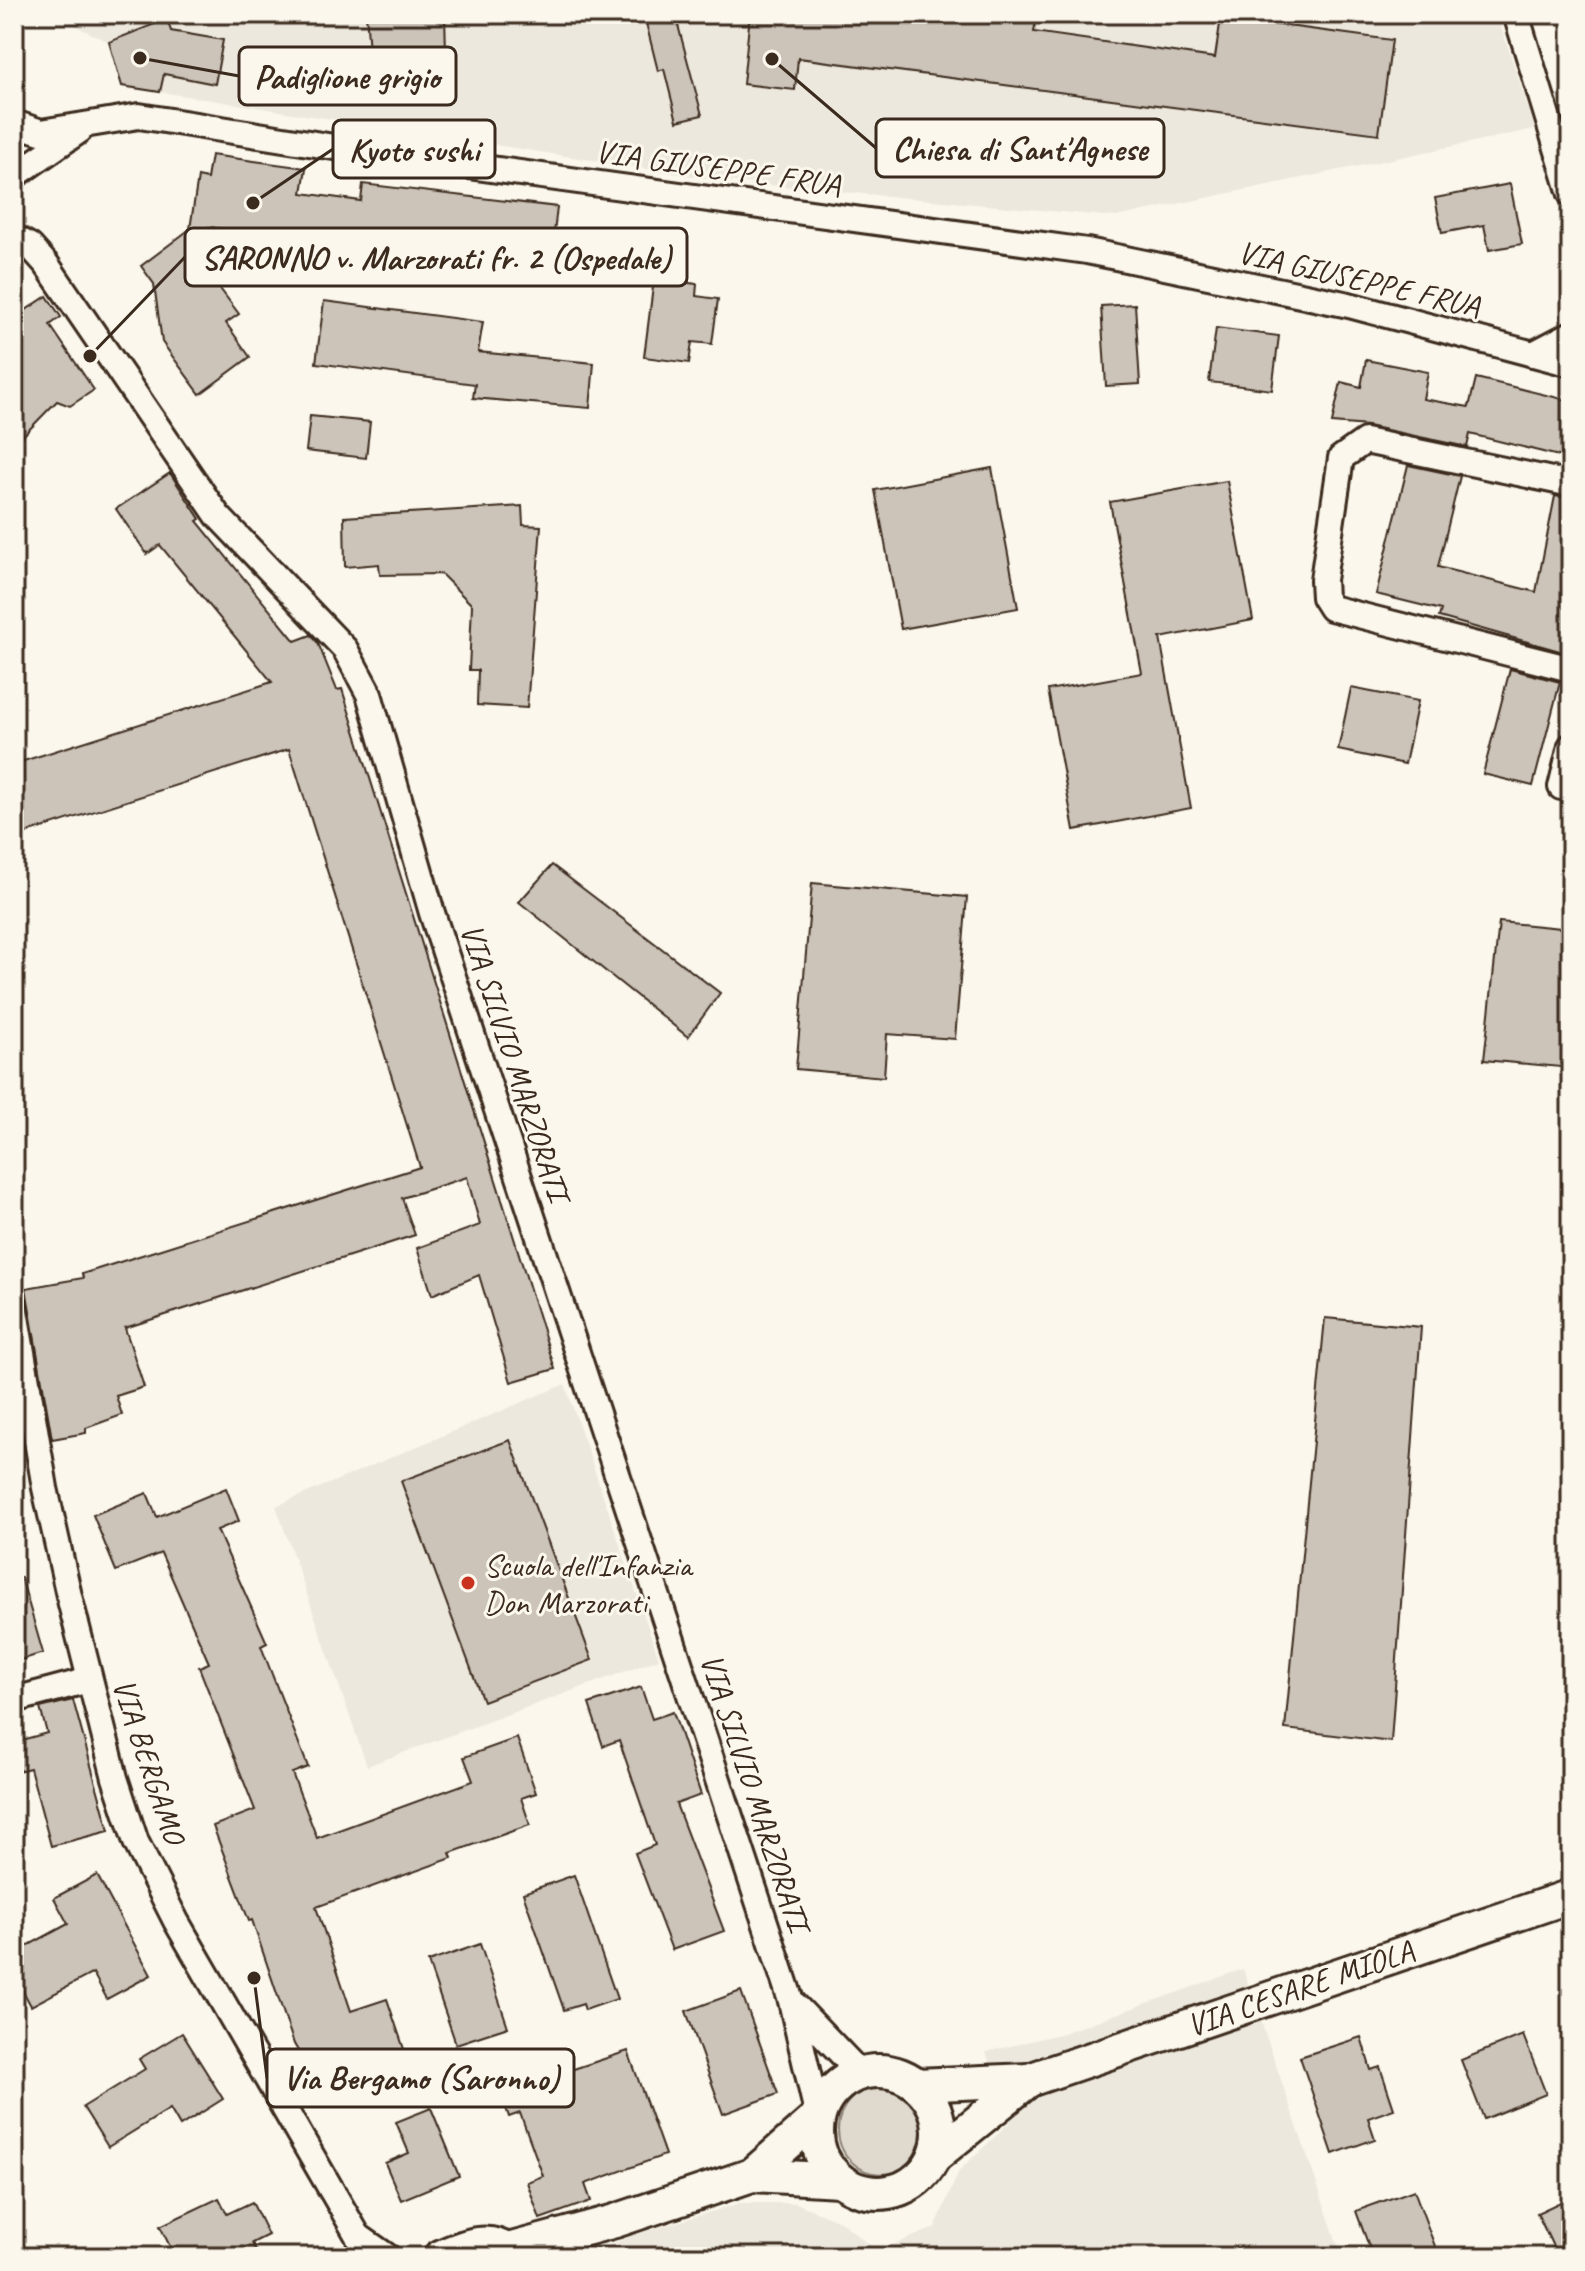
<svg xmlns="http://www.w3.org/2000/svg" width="1585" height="2271" font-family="Caveat,sans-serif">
<rect width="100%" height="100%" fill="#fbf7ec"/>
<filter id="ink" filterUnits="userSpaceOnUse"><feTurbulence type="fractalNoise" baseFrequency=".0125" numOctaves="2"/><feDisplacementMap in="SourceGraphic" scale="16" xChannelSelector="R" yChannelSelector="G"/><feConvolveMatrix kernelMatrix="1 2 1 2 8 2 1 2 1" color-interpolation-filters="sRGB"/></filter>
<g filter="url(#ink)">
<g fill="#ede8dd">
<path d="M 50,14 L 1497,14 L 1535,129 L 1116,217 L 724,181 L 122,86 L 109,42 Z"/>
<path d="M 565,1384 L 659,1659 L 367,1766 L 276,1506 Z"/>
<path d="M 1243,1969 L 1342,2257 L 585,2257 L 628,2237 L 740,2203 L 796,2203 L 840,2221 L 877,2251 L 935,2228 L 959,2171 L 1010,2122 L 986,2052 L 1063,2033 Z"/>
</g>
<circle fill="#dfd9ce" stroke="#8d8276" stroke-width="2" cx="882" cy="2130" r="44"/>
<g fill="#ccc4b9" stroke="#3b2a1e" stroke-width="2">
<path d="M 366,14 L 445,14 L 447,91 L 412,95 L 371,75 Z"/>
<path d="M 649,14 L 675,14 L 702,115 L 677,121 L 664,69 L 658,71 L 646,23 L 652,22 Z"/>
<path d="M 750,14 L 1037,14 L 1034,32 L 1215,58 L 1221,17 L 1392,40 L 1379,134 L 798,58 L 795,90 L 743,84 Z"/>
<path d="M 167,19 L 171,31 L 223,40 L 215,84 L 164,74 L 160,92 L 122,86 L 109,42 Z"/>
<path d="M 211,155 L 306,168 L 302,193 L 361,201 L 363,184 L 557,207 L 550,268 L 461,258 L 460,263 L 210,227 L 238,265 L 215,282 L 239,314 L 226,323 L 250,357 L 200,394 L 162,342 L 154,284 L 141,266 L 190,229 L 198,177 L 207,179 Z"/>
<path d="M 1510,184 L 1522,244 L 1489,250 L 1484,225 L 1442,233 L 1435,198 Z"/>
<path d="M 654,279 L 697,284 L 696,296 L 718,299 L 712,344 L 692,342 L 689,363 L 644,357 Z"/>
<path d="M 47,296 L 61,317 L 50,325 L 94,390 L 70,406 L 57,401 L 14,445 L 14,318 Z"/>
<path d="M 324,301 L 483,322 L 478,352 L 594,363 L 590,408 L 473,398 L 475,384 L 316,363 Z"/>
<path d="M 1135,304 L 1140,384 L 1106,386 L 1101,306 Z"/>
<path d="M 1216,328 L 1279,336 L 1272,390 L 1209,382 Z"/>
<path d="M 1366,360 L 1428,372 L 1423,399 L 1469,407 L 1476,378 L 1571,401 L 1571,459 L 1470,434 L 1467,447 L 1368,426 L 1332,423 L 1341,382 L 1361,387 Z"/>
<path d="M 310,416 L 370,422 L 366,458 L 306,451 Z"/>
<path d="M 1408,465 L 1460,476 L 1438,567 L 1536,592 L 1555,496 L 1571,499 L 1571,638 L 1567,653 L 1439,617 L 1441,610 L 1376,594 Z"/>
<path d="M 992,468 L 1018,608 L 901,629 L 875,490 Z"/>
<path d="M 170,473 L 200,519 L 197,521 L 295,641 L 311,635 L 318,643 L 337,690 L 342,689 L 555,1369 L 511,1382 L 479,1275 L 432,1295 L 417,1248 L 480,1225 L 467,1177 L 402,1198 L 415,1235 L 125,1328 L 144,1387 L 116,1396 L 122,1415 L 86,1428 L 86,1433 L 52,1439 L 26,1288 L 83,1278 L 82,1274 L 420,1167 L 289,749 L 14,837 L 14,764 L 272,682 L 160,545 L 147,554 L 116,509 Z"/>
<path d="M 1227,481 L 1253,620 L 1160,638 L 1191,808 L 1074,830 L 1048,690 L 1142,673 L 1110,502 Z"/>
<path d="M 522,506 L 523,525 L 541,526 L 527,708 L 477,705 L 478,670 L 469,670 L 472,605 L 441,574 L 380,575 L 379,564 L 345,567 L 344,517 Z"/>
<path d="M 1510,669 L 1560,682 L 1533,786 L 1483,774 Z"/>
<path d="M 1351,688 L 1418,701 L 1405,764 L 1338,750 Z"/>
<path d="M 552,865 L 720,993 L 688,1037 L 519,902 Z"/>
<path d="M 812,883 L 967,897 L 955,1039 L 887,1034 L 884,1077 L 796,1069 Z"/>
<path d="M 1499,922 L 1571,929 L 1571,1068 L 1484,1060 Z"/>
<path d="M 1325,1318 L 1421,1327 L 1391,1742 L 1285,1729 Z"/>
<path d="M 14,1395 L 22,1444 L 14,1445 Z"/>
<path d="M 510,1440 L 592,1660 L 483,1701 L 401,1481 Z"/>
<path d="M 226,1488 L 239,1521 L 217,1530 L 267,1643 L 261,1646 L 308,1767 L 292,1773 L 317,1838 L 473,1781 L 464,1757 L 517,1738 L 536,1793 L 521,1798 L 530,1825 L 450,1853 L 452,1858 L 316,1907 L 351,2011 L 387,1999 L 409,2064 L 328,2093 L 320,2072 L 312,2075 L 294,2044 L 252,1920 L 249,1921 L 213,1826 L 255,1810 L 199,1667 L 209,1663 L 161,1553 L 116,1571 L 93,1515 L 147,1493 L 157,1517 Z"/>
<path d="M 21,1577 L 43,1653 L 14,1662 L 14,1578 Z"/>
<path d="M 641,1687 L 652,1719 L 673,1712 L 701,1795 L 676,1804 L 724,1931 L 672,1950 L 635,1853 L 655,1845 L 619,1740 L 603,1746 L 589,1704 Z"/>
<path d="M 73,1700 L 109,1831 L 51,1846 L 30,1768 L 14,1772 L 14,1742 L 47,1733 L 40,1708 Z"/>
<path d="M 97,1875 L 151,1975 L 107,1999 L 93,1973 L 31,2006 L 14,1974 L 14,1953 L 68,1924 L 54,1898 Z"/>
<path d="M 574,1875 L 617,1999 L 585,2010 L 583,2004 L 564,2010 L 523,1893 Z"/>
<path d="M 480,1944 L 508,2027 L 456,2044 L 428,1962 Z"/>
<path d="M 741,1991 L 778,2094 L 723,2114 L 686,2011 Z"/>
<path d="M 182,2033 L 223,2099 L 180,2126 L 170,2109 L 108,2147 L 83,2107 L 145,2069 L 139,2059 Z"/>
<path d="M 1523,2035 L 1546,2094 L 1484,2119 L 1461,2060 Z"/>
<path d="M 1361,2037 L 1371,2070 L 1380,2067 L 1394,2109 L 1368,2118 L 1375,2139 L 1333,2154 L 1300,2057 Z"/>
<path d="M 628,2051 L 665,2155 L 585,2184 L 591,2201 L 540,2219 L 527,2182 L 543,2176 L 520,2113 L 509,2117 L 501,2093 Z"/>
<path d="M 431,2108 L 459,2176 L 401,2200 L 385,2163 L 409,2153 L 396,2122 Z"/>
<path d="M 1414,2190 L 1439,2257 L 1373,2257 L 1356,2211 Z"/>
<path d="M 1571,2197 L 1571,2257 L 1558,2257 L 1537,2213 Z"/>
<path d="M 219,2198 L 227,2214 L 252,2202 L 268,2235 L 252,2243 L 259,2257 L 175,2257 L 160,2226 Z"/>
</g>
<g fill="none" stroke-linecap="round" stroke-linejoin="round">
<g stroke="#3b2a1e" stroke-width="30">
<g id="minor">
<path d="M 1516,14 L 1571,194"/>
<path d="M 14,123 L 41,132 L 139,116 L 353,150 L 1087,251 L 1349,305 L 1571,364"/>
<path d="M 14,176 L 79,131"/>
<path d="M 14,237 L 30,246 L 47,265 L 218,516 L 345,649 L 369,694 L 432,913 L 791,2001 L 818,2117"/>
<path d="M 1533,354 L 1571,334"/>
<path d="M 1571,484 L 1365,441 L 1341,458 L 1323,580 L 1324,597 L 1331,608 L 1571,669"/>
<path d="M 1561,787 L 1571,746"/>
<path d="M 14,1305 L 45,1488 L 69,1596 L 115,1778 L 136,1842 L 176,1921 L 358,2236 L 365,2257"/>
<path d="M 14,1700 L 89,1680"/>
<path d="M 793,2003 L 860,2073"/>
<path d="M 358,2236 L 388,2257"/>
</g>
</g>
<g stroke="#3b2a1e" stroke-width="38">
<g id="tertiary">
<circle cx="878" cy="2132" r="61"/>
<path d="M 917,2085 L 1029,2080 L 1571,1896"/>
<path d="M 935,2156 L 1029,2080"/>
<path d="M 752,2175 L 818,2117"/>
<path d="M 508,2250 L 615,2221 L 752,2175 L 839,2180"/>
<path d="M 440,2257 C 466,2245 492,2234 515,2257"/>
</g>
</g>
<use href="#minor" stroke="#fbf7ec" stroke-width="24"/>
<use href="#tertiary" stroke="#fbf7ec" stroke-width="32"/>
</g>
</g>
<circle fill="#c8321e" stroke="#fbf7ec" stroke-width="3" cx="468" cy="1583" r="8"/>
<g text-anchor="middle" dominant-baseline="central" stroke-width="6" stroke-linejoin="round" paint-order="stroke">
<g font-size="32" fill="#3b2a1e" stroke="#fbf7ec">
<text transform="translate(718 168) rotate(8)">VIA GIUSEPPE FRUA</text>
<text transform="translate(1359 279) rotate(13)">VIA GIUSEPPE FRUA</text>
<text transform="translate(515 1062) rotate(72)">VIA SILVIO MARZORATI</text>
<text transform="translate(149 1761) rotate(72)">VIA BERGAMO</text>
<text transform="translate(755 1792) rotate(72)">VIA SILVIO MARZORATI</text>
<text transform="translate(1300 1988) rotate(-19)">VIA CESARE MIOLA</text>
</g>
<g font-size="32" fill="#3b2a1e" stroke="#fbf7ec" text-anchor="start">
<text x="484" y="1565">Scuola dell'Infanzia<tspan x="484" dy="37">Don Marzorati</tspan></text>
</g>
</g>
<path fill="none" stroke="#3b2a1e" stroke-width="3" d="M140 58L239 76M772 59L876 148M253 203L333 149M90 356L185 257M254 1978L267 2078"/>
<g fill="#3b2a1e" stroke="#fbf7ec" stroke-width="3">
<circle cx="140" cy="58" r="8"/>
<circle cx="772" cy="59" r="8"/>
<circle cx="253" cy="203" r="8"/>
<circle cx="90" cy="356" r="8"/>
<circle cx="254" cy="1978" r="8"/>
</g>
<g fill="#fbf7ec" stroke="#3b2a1e" stroke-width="3">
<rect x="239" y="47" width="217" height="58" rx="8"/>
<rect x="876" y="119" width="288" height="58" rx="8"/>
<rect x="333" y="120" width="162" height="58" rx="8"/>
<rect x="185" y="228" width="502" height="58" rx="8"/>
<rect x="267" y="2049" width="307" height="58" rx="8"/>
</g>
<g font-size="34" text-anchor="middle" font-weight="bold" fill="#3b2a1e">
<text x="347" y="88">Padiglione grigio</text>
<text x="1020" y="160">Chiesa di Sant'Agnese</text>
<text x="414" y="161">Kyoto sushi</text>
<text x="436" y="269">SARONNO v. Marzorati fr. 2 (Ospedale)</text>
<text x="421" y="2089">Via Bergamo (Saronno)</text>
</g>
<rect width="1585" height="2271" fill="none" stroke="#fbf7ec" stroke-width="48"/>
<rect x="24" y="24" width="1537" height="2223" fill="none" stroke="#3b2a1e" stroke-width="3" filter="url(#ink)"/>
</svg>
